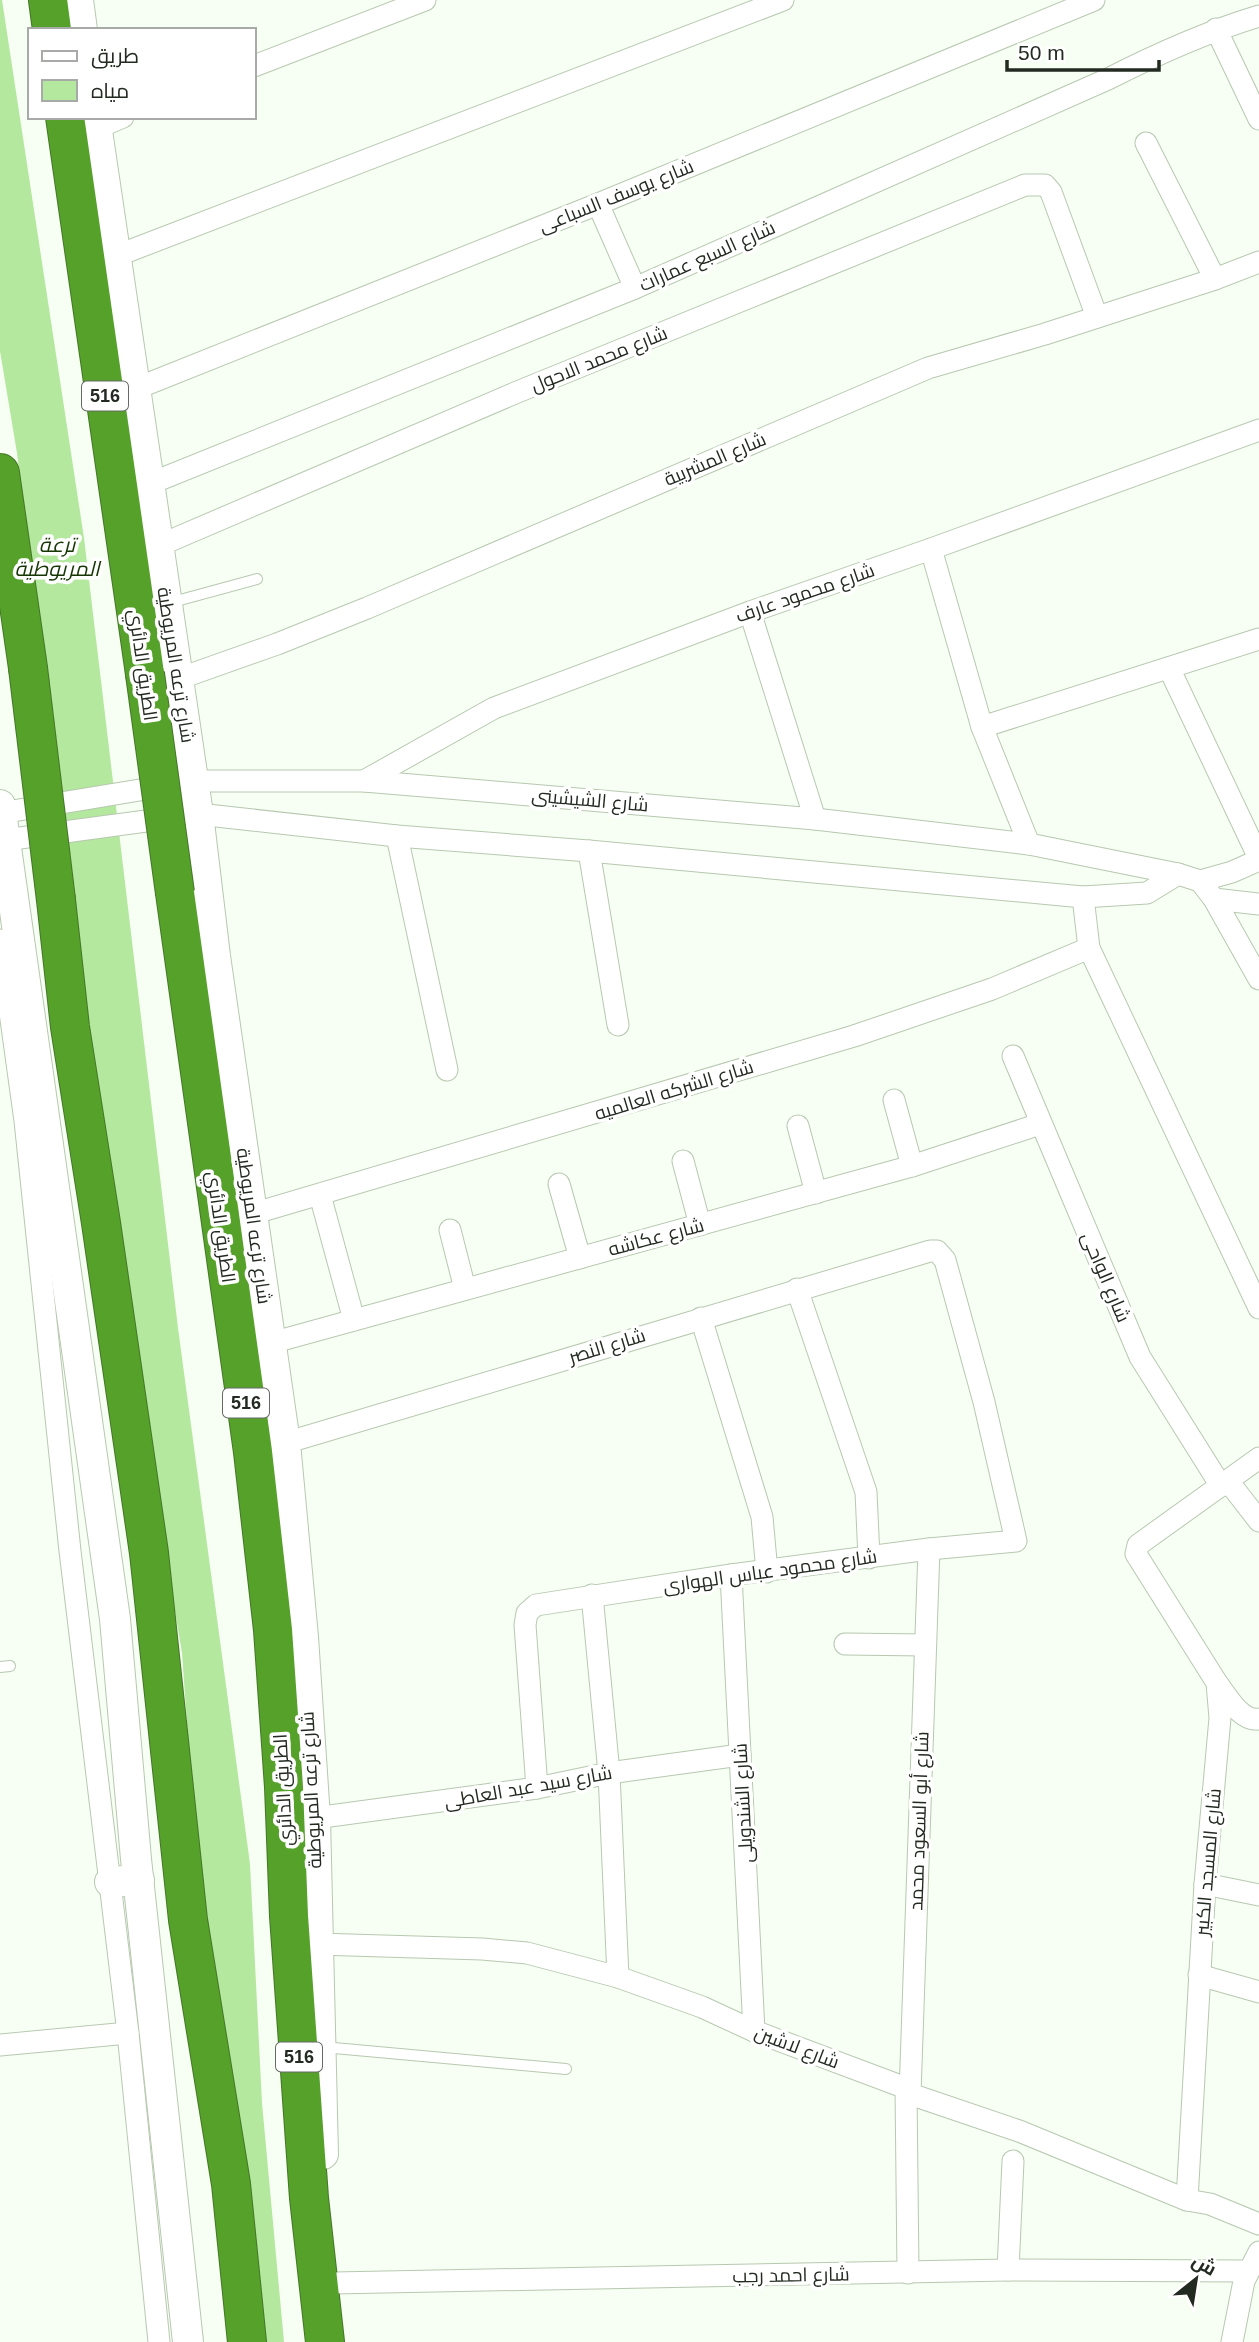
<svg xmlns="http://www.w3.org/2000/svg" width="1259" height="2342" font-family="Arial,Cairo,sans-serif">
<rect width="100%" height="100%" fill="#f7fef4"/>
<path fill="#b4e89e" d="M 0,0 L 2,0 L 84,538 L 178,1328 L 250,1864 L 262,2103 L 284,2342 L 243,2342 L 216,2131 L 182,1653 L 147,1445 L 91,1066 L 17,453 L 0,351 Z"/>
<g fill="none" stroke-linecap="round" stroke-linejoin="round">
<g stroke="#b7c8b0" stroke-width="12">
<g id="lane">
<path d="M 169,603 L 257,579"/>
<path d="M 0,1667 L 10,1666"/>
<path d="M 323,2047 L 566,2069"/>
</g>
</g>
<g stroke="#b7c8b0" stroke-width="23">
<g id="street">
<path d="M 1216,29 L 1259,119"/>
<path d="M 254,66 L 425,0"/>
<path d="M 97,128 L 123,117"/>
<path d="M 1146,143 L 1215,279"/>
<path d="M 598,204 L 635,288"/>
<path d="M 116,256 L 783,0"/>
<path d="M 135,389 L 598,204 L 1094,0"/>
<path d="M 149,484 L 635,288 L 1108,79 C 1157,54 1206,32 1259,16"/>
<path d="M 158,546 L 515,393 L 1025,185 L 1045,185 L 1051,192 L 1097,317"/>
<path d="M 931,549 L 982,727 L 1029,844"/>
<path d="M 750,612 L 815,819"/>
<path d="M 1169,668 L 1259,858"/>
<path d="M 178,679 L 277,644 L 367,608 L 928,368 L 1045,334 L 1215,279 L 1259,262"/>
<path d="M 982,727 L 1259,639"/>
<path d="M 364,781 L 494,708 L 750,612 L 931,549 L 1259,430"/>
<path d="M 1,813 L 194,781 L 364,781 L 815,819 L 1029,844 L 1178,874 L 1200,881 L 1232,872 L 1259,860"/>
<path d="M 397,836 L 447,1070"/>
<path d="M 5,840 L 198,814 L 397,836 L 589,851 L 1083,897 L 1147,893 L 1178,874"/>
<path d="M 589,851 L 618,1025"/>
<path d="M 1200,881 L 1214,899 L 1259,979"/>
<path d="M 1083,897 L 1089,948 L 1259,1308"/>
<path d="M 1214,899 L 1259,904"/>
<path d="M 0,940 L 25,1121 L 70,1551 L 128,2033 L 159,2342"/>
<path d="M 1013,1056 L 1140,1357 L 1221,1486"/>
<path d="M 894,1100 L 912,1166"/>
<path d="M 798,1126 L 816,1193"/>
<path d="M 683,1161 L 700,1225"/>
<path d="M 559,1184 L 580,1258"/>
<path d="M 320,1195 L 354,1320"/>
<path d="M 252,1214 L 854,1036 L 992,989 L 1089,948"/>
<path d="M 450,1230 L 465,1289"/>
<path d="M 797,1289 L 866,1492 L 869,1558"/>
<path d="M 701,1318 L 762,1517 L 767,1572"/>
<path d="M 271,1343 L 912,1166 L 1040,1124"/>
<path d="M 285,1443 L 930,1251 L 937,1251 L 945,1260 L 984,1402 L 1016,1541 L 929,1549 L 731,1575 L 536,1605 L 527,1613 L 525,1625 L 537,1788"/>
<path d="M 1228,1481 L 1259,1521"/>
<path d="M 731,1575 L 754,2031"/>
<path d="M 592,1595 L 609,1773 L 618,1977"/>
<path d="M 845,1644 L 925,1645"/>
<path d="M 1217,1683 C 1227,1696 1241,1722 1259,1719"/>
<path d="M 315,1818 L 537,1788 L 609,1773 L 740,1755"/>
<path d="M 1205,1884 L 1259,1895"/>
<path d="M 317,1944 L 482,1949 L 527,1953 L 618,1977 L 702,2007 L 754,2031 L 906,2088 L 910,2094 L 1019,2131 L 1187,2200 L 1210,2204 L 1259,2224"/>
<path d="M 1199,1975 L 1259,1992"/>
<path d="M 0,2045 L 128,2033"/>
<path d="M 906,2088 L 908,2273"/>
<path d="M 910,2094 L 929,1549"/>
<path d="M 1187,2200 L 1205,1884 L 1220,1718 L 1217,1683 L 1136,1554 L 1138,1545 L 1259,1458"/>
<path d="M 1008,2270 L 1013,2161"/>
<path d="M 334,2283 L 1008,2270 L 1247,2271"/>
<path d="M 1232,2342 L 1244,2281 L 1259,2252"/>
</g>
</g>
<g stroke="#b7c8b0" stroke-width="32">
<g id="secondary">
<path d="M 78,0 L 82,30"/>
<path d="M 95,117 L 198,814 L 215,956 L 285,1443 L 303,1637 L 315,1818 L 323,2154"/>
<path d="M 0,805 L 115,1619 L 136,1859 L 188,2342"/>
<path d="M 110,1882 L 139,1880"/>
</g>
</g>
<g stroke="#447727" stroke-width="40">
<g id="highway">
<path d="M 48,0 L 52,30"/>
<path d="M 65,117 L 145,674"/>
<path d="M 0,473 L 28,668"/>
<path d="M 175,893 L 253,1452 L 273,1630 L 284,1787 L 289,1916 L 309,2198 L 325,2342"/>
<path d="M 56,900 L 70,1027 L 101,1223 L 149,1553 L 188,1920 L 231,2184 L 247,2342"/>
</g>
</g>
<use href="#lane" stroke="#fff" stroke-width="10"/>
<use href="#street" stroke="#fff" stroke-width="21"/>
<use href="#secondary" stroke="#fff" stroke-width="30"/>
<use href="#highway" stroke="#55a12a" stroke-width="38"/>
<g stroke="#447727" stroke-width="40" stroke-linecap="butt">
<g id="highway-bridge">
<path d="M 28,668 L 56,900"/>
<path d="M 145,674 L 175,893"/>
</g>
</g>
<use href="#highway-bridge" stroke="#55a12a" stroke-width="38"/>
</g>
<g text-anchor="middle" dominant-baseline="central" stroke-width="7" stroke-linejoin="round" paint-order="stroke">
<g fill="#fff" stroke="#656a64" stroke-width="2">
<rect x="82" y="381.5" width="46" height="29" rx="5"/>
<rect x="223" y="1388.5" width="46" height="29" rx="5"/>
<rect x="276" y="2042.5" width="46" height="29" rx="5"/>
</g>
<g font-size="18" font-weight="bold" fill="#232a21">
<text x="105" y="396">516</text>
<text x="246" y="1403">516</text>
<text x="299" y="2057">516</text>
</g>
<g font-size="19" fill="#232a21" stroke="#fff">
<text transform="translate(616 196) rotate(-22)">شارع يوسف السباعى</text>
<text transform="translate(707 256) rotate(-24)">شارع السبع عمارات</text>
<text transform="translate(599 359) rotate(-22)">شارع محمد الاحول</text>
<text transform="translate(715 459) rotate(-23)">شارع المشربية</text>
<text transform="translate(805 593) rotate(-19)">شارع محمود عارف</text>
<text transform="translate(143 665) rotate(82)">الطريق الدائري</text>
<text transform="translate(176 665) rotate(81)">شارع ترعه المريوطية</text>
<text transform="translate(590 800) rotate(5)">شارع الشيشينى</text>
<text transform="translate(674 1090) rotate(-17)">شارع الشركه العالميه</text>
<text transform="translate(254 1226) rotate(82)">شارع ترعه المريوطية</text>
<text transform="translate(221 1227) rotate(82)">الطريق الدائري</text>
<text transform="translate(656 1237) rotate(-15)">شارع عكاشه</text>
<text transform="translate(1106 1277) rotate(67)">شارع الواحى</text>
<text transform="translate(607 1346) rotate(-17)">شارع النصر</text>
<text transform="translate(770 1571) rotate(-8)">شارع محمود عباس الهوارى</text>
<text transform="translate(528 1787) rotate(-10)">شارع سيد عبد العاطى</text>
<text transform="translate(283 1790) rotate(-93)">الطريق الدائري</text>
<text transform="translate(311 1790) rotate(-93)">شارع ترعه المريوطية</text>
<text transform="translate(743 1803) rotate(-93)">شارع الشندويلى</text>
<text transform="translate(919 1821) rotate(-88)">شارع أبو السعود محمد</text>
<text transform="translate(1208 1862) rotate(-85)">شارع المسجد الكبير</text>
<text transform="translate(797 2047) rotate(21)">شارع لاشين</text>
<text transform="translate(791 2275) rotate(-1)">شارع احمد رجب</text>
</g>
<g font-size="21" font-style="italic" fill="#163604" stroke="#fff">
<text x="57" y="544">ترعة<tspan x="57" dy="24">المريوطية</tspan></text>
</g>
</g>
<rect x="28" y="28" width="228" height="91" fill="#ffffff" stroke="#a7aaa6" stroke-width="2"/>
<rect x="42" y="51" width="35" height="10" fill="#ffffff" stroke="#a7aaa6" stroke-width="2"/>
<text x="91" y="63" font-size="21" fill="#232a21">طريق</text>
<rect x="42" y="80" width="35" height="21" fill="#b4e89e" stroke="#a7aaa6" stroke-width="2"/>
<text x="91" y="98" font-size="21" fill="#232a21">مياه</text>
<g transform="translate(1196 2279) rotate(30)" stroke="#ffffff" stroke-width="5" paint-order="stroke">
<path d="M0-5L12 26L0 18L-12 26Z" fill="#232a21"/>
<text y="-10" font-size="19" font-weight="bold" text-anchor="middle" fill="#232a21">ش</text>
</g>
<path d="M1007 60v10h152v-10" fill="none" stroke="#232a21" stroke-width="3.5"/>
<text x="1018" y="60" font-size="21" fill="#232a21" stroke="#ffffff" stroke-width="5" paint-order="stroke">50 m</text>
</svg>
